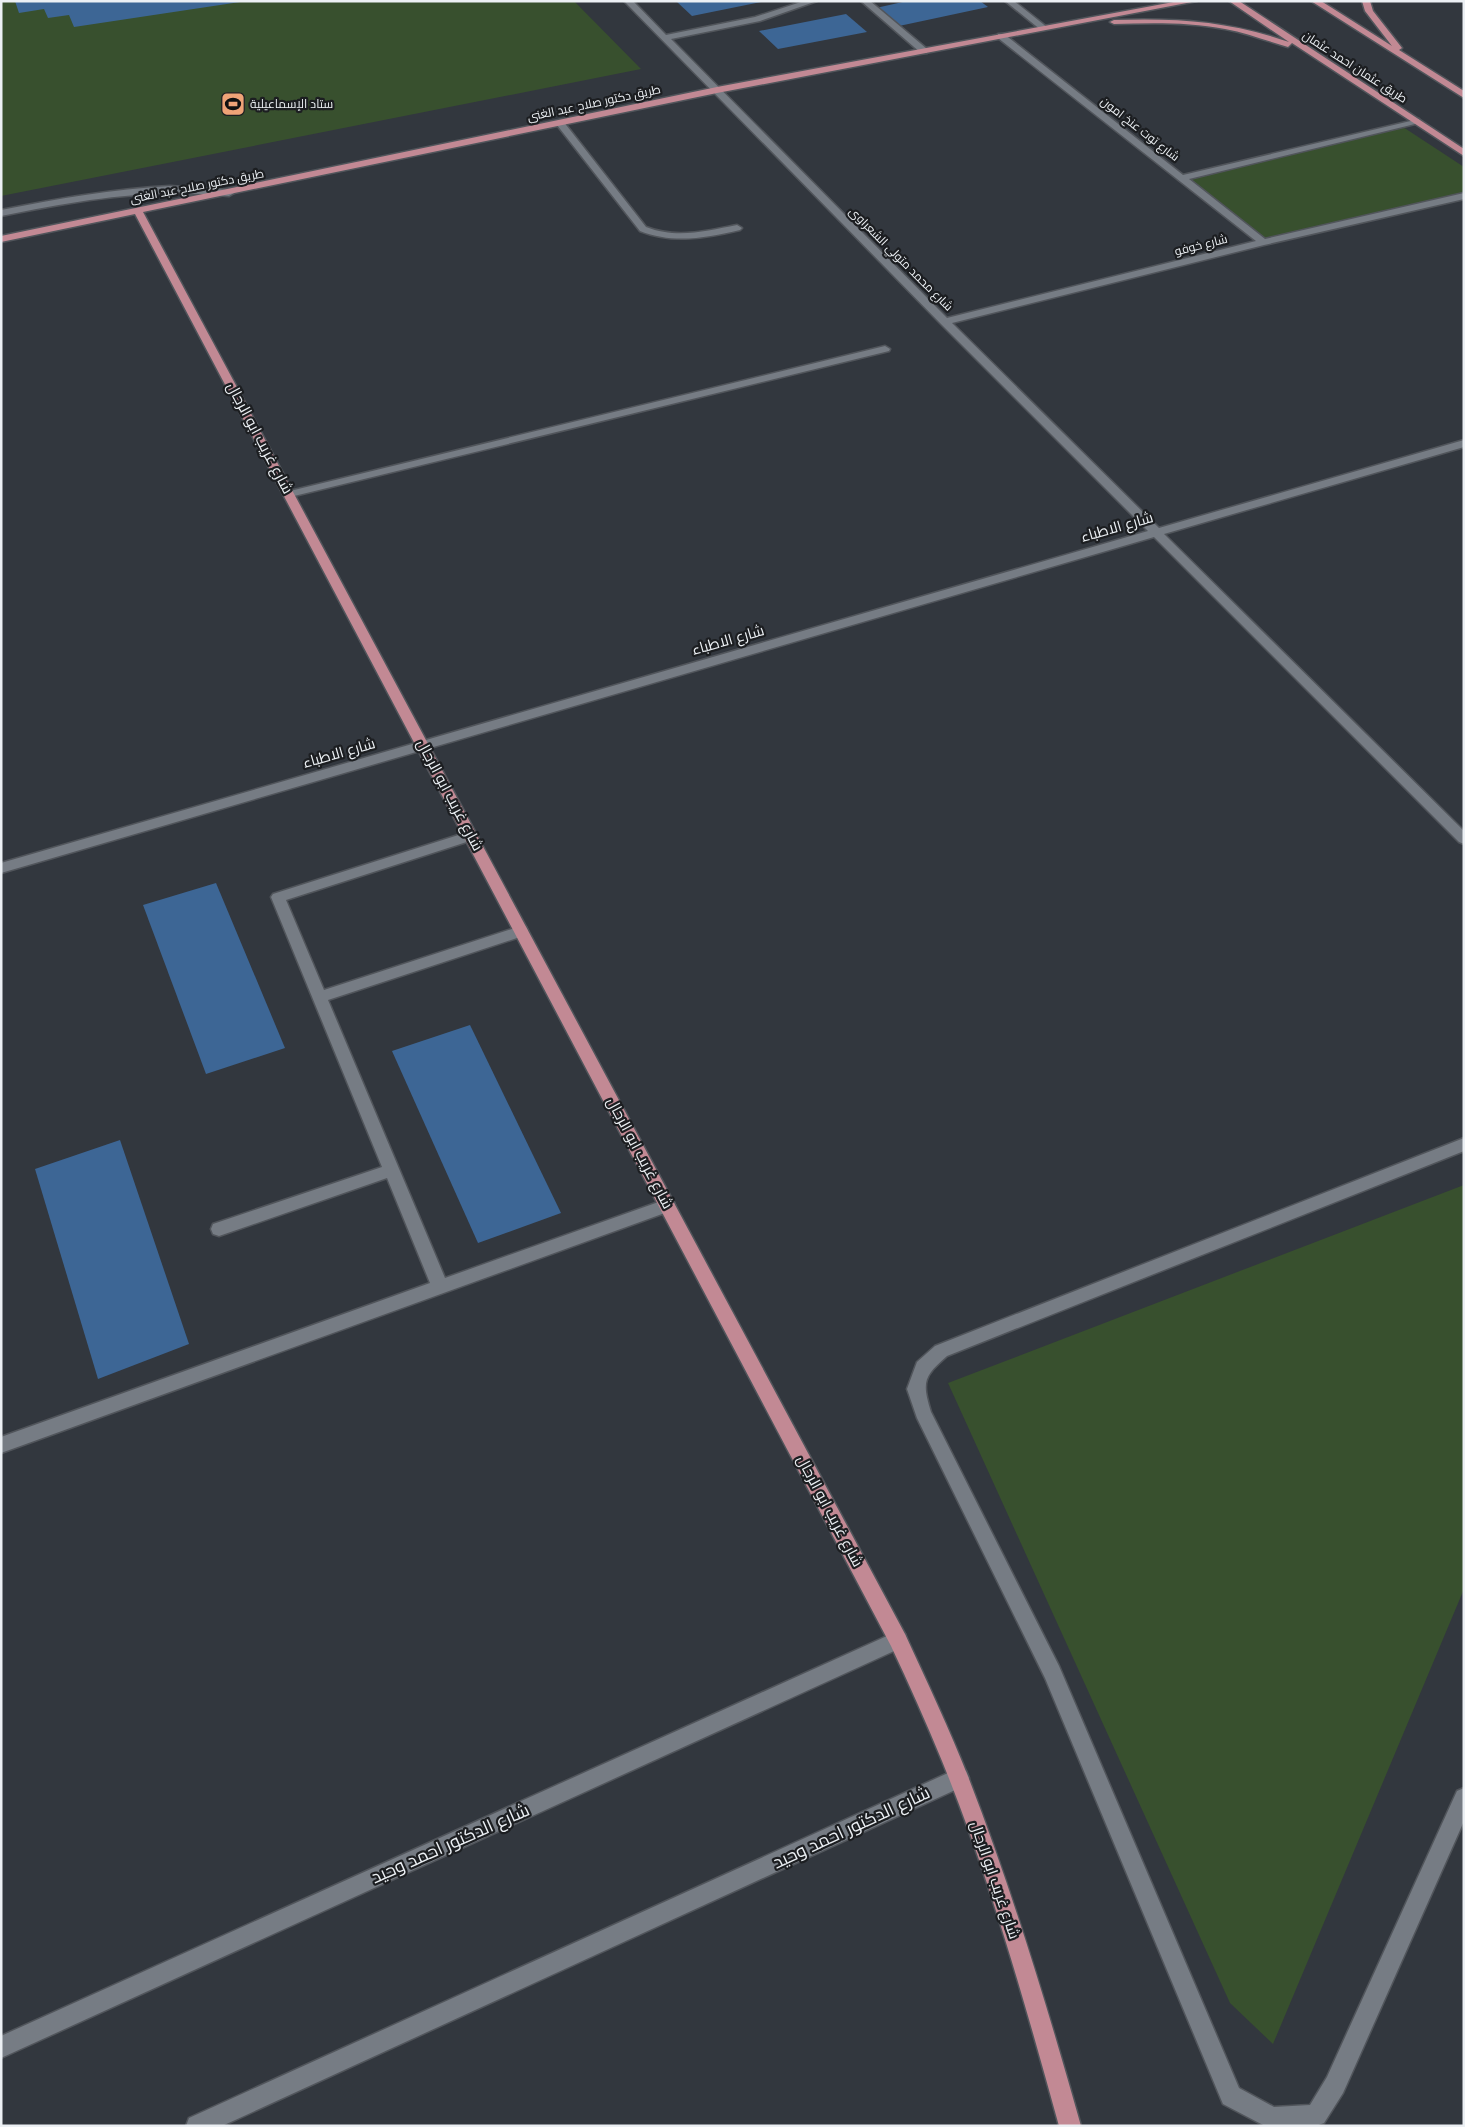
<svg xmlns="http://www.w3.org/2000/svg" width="1465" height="2127" font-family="Raleway,Cairo,sans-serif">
<rect width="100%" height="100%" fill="#32373e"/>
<g fill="#38502e">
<path d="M 1,1 L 574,1 L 641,69 L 1,196 Z"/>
<path d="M 1403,127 L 1464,167 L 1464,193 L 1265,240 L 1186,179 Z"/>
<path d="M 1464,1185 L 1464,1589 L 1273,2044 L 1230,2003 L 948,1383 Z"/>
</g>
<g fill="#3d6695">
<path d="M 15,1 L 240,1 L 240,2 L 74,27 L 69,15 L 48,18 L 44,9 L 19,13 Z"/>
<path d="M 676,1 L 761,1 L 761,2 L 692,16 Z"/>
<path d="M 907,1 L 980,1 L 988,7 L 899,26 L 876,8 Z"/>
<path d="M 846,14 L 867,32 L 778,49 L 759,31 Z"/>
<path d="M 216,883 L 285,1048 L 206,1074 L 143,905 Z"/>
<path d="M 470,1025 L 561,1213 L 478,1243 L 392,1051 Z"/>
<path d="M 120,1140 L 189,1344 L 98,1379 L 35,1169 Z"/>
</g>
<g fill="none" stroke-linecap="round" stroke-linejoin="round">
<g stroke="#51555b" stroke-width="3">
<g id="minor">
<path d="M 624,1 L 633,1 L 666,35 L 755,17 L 804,1 L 817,1 L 760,21 L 671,39 L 947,318 L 1256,241 L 998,38 L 998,34 L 1004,34 L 1183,175 L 1419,119 L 1419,123 L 1189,179 L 1265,239 L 1464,193 L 1464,199 L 1264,245 L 952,323 L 1159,528 L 1464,440 L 1464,447 L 1164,534 L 1464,831 L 1464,844 L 1459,842 L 1154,537 L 1,873 L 1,863 L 1148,531 L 941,324 Z"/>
<path d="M 861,1 L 870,1 L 927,49 L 927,53 L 921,53 Z"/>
<path d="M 1005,1 L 1014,1 L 1048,28 L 1041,30 Z"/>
<path d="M 560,120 L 563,121 L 646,227 C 677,239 706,231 737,225 L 742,228 L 740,230 C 706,238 673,244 640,231 L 557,125 L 557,121 Z"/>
<path d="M 170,186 L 229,190 L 234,193 L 229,196 C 148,188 80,200 1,216 L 1,210 C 57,199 113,189 170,186 Z"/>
<path d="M 885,346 L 890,349 L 889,351 L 290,497 L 284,494 L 290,491 Z"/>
<path d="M 471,831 L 476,833 L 478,836 L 476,839 L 286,900 L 324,990 L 521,926 L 526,927 L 528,931 L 526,935 L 328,1000 L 445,1278 L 667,1199 L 673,1200 L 675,1205 L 673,1210 L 1,1453 L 1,1437 L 430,1283 L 387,1178 L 219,1236 L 213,1234 L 211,1229 L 213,1224 L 382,1167 L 271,897 L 273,894 Z"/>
<path d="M 1464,1138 L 1464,1151 L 947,1356 C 923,1377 922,1382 931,1412 L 1059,1666 L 1239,2088 L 1274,2107 L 1310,2105 L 1327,2077 L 1457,1791 L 1464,1788 L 1464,1821 L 1343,2093 L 1324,2123 L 1316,2126 L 1265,2126 L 1223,2104 L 1045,1678 L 917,1418 L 907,1389 L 917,1362 L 935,1346 Z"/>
<path d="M 898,1631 L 905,1634 L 907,1640 L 905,1646 L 1,2058 L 1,2036 Z"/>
<path d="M 959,1768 L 966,1771 L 969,1778 L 966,1785 L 222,2126 L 186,2126 L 189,2118 Z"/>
</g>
</g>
<g stroke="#51555b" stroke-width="3">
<g id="major">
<path d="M 1179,1 L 1197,1 L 717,93 L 143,212 L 905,1634 C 927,1682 950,1730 969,1779 C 1013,1893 1048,2009 1081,2126 L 1059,2126 C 1025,2003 990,1879 942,1761 C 926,1722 909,1684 891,1646 L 135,214 L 1,242 L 1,236 L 717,87 Z"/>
<path d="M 1229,1 L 1239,1 L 1464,149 L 1464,156 L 1292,43 L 1288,47 C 1267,41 1247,33 1225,29 C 1189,22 1151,23 1114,24 L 1110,22 L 1114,20 C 1178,18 1228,21 1289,42 Z"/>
<path d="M 1311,1 L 1321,1 L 1392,46 L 1365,11 L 1362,1 L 1370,1 L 1373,11 L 1402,48 L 1399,50 L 1464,91 L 1464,98 Z"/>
</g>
</g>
<use href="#minor" fill="#767c84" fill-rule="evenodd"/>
<use href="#major" fill="#c28994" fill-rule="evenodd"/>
</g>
<defs>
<g id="stadium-square" transform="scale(1.25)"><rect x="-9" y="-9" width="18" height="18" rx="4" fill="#efa377" stroke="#1c1e21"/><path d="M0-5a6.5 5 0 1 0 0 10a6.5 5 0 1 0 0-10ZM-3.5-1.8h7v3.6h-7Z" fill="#111"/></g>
</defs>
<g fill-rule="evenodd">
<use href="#stadium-square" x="233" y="104"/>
</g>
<g text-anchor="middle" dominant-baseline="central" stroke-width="4.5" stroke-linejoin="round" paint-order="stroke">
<g font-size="12" fill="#ecf0f4" stroke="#1c1e21">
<text transform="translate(1355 67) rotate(33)">طريق عثمان احمد عثمان</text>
<text transform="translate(594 103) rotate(-12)">طريق دكتور صلاح عبد الغنى</text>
<text transform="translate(1140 129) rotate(38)">شارع توت عنخ امون</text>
<text transform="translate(197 186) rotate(-11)">طريق دكتور صلاح عبد الغنى</text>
<text transform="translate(1201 245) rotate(-14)">شارع خوفو</text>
<text transform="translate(901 259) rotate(45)">شارع محمد متولي الشعراوى</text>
</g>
<g font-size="12" fill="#ecf0f4" stroke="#1c1e21" text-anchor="start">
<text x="250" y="104">ستاد الإسماعيلية</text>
</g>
<g font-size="15" fill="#ecf0f4" stroke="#1c1e21">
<text transform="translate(260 438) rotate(62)">شارع غريب ابو الرجال</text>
<text transform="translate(1117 527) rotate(-16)">شارع الاطباء</text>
<text transform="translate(728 640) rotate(-16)">شارع الاطباء</text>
<text transform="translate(339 753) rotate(-16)">شارع الاطباء</text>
<text transform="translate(450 795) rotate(62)">شارع غريب ابو الرجال</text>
<text transform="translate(640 1153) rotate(62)">شارع غريب ابو الرجال</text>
<text transform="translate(830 1511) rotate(62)">شارع غريب ابو الرجال</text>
<text transform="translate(995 1880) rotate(71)">شارع غريب ابو الرجال</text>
</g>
<g font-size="18" fill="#ecf0f4" stroke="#1c1e21">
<text transform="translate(851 1827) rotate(-25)">شارع الدكتور احمد وحيد</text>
<text transform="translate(450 1843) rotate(-24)">شارع الدكتور احمد وحيد</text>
</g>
</g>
<rect width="1465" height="2127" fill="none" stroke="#ecf0f4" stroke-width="5"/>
</svg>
